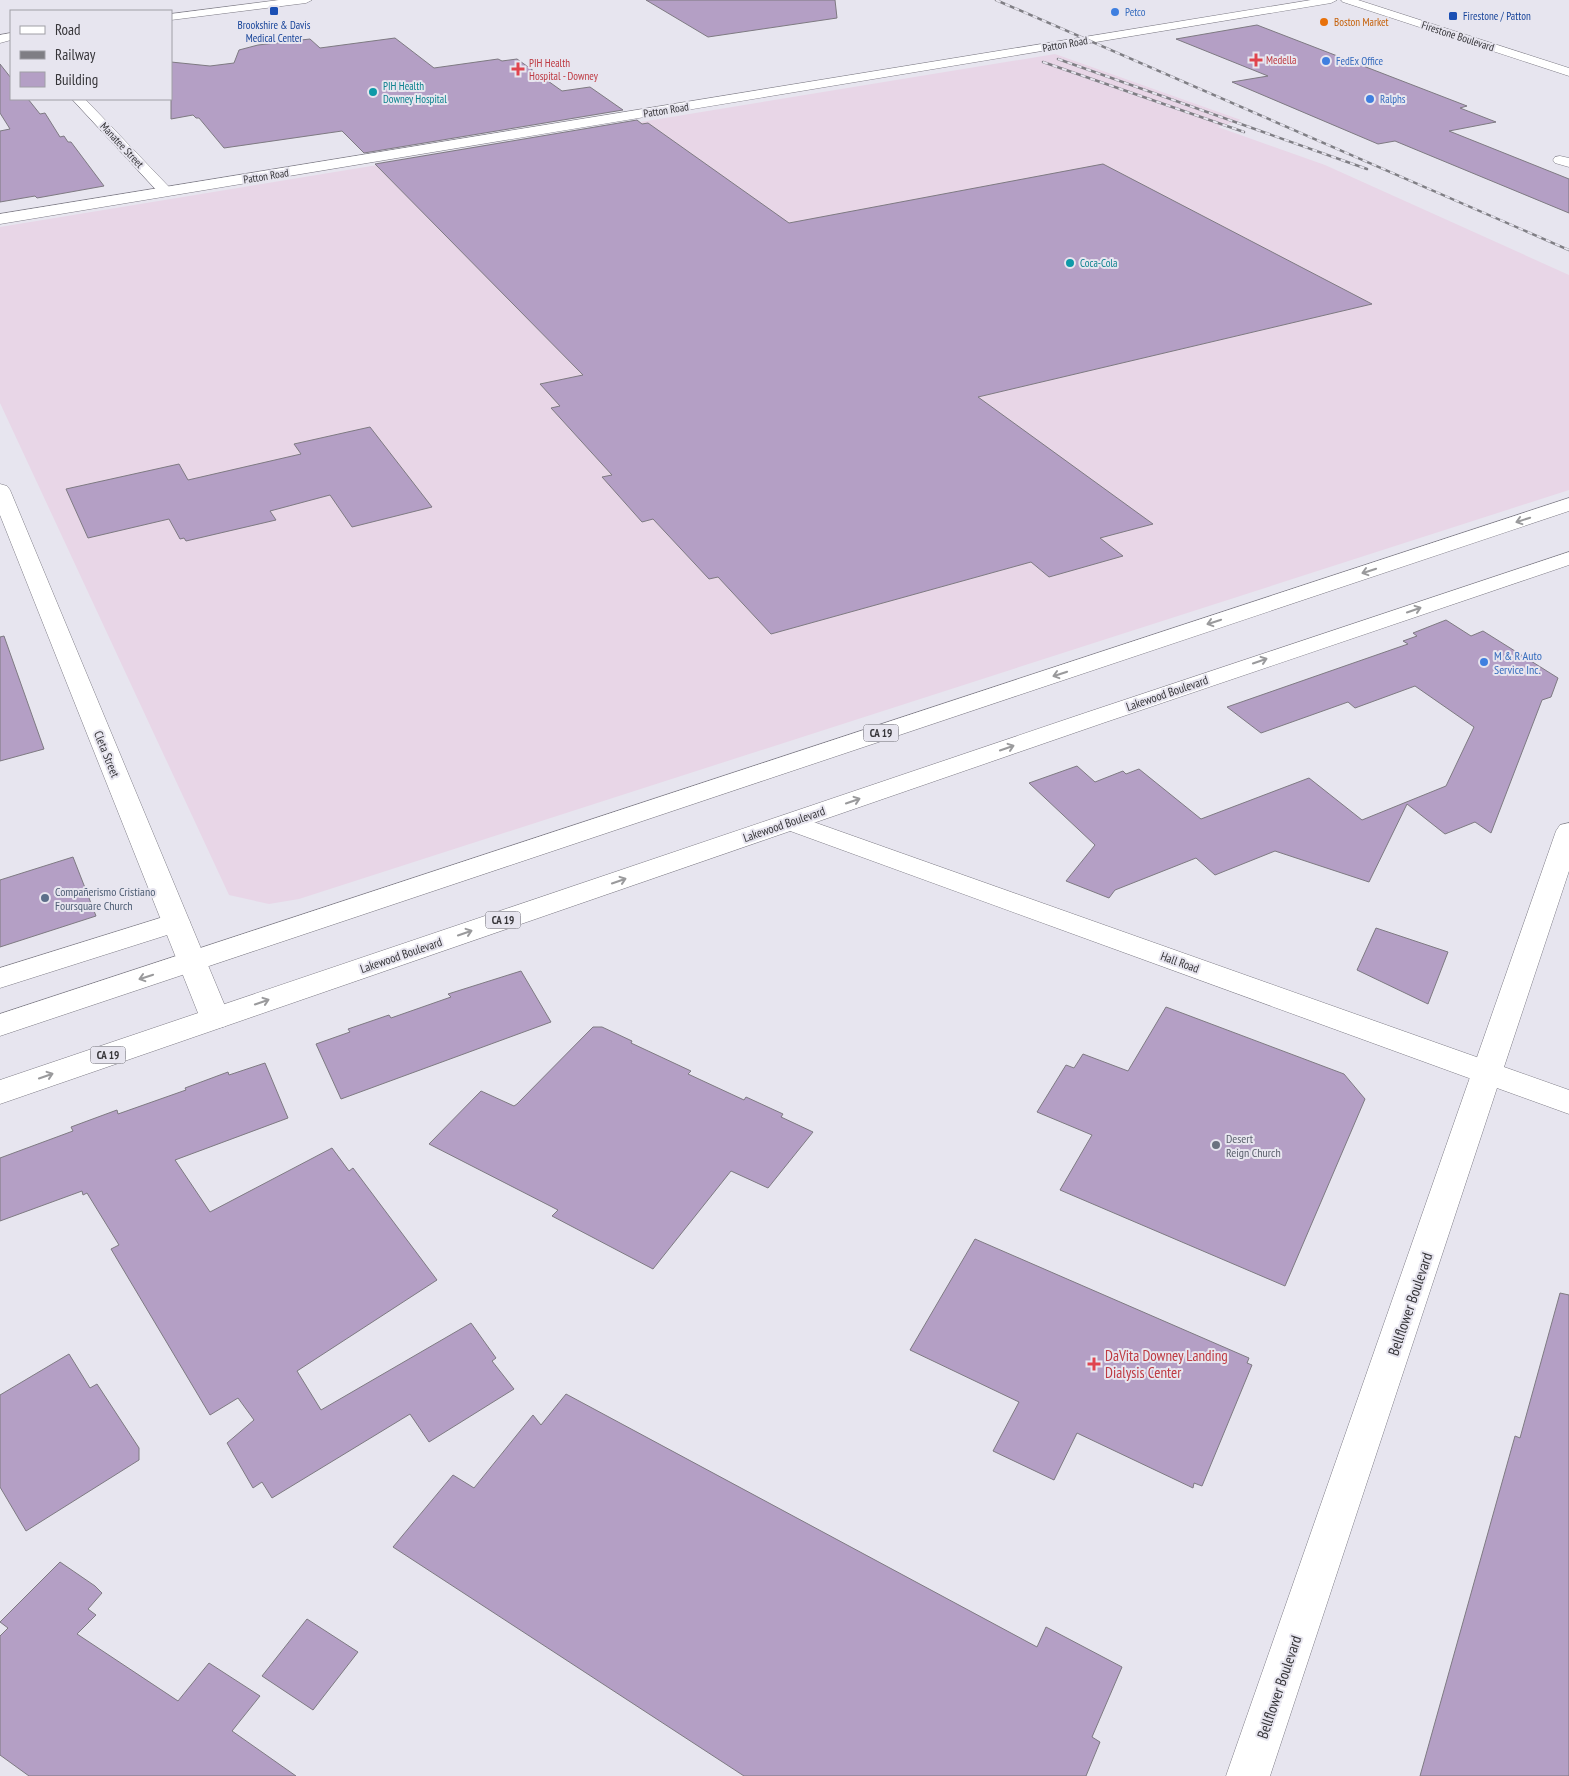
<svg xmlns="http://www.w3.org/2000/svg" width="1569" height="1776" font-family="'PT Sans Narrow',sans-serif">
<rect width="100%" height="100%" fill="#e7e5ef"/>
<path fill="#e8d6e7" d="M 1055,54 L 1241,120 L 1218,127 L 1325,165 L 1569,275 L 1569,490 L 299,899 L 269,904 L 229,895 L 0,403 L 0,227 Z"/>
<g fill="#b49fc5" stroke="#7e7a82">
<path d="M 646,0 L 835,0 L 837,18 L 708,37 Z"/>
<path d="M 1257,25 L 1467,106 L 1460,108 L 1496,122 L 1449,131 L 1569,179 L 1569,213 L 1395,141 L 1378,144 L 1232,82 L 1268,76 L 1176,39 Z"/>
<path d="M 395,38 L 434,68 L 498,59 L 502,61 L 517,59 L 562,91 L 590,87 L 623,110 L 364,153 L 342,131 L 224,148 L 199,118 L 196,118 L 193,115 L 171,119 L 171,62 L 210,66 L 234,63 L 239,50 L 258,45 L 310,39 L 320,48 Z"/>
<path d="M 0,64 L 11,78 L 11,99 L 28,99 L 40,114 L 45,113 L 60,137 L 64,136 L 68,142 L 71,142 L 104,186 L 37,198 L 35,196 L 0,202 L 0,131 L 10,129 L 0,113 Z"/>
<path d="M 637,120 L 642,124 L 648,123 L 789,223 L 1103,164 L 1372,304 L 978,397 L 1153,524 L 1100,538 L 1123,556 L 1049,577 L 1031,562 L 771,634 L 718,577 L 709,579 L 653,519 L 642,522 L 602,477 L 612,475 L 551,408 L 560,406 L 540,384 L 583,375 L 375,164 Z"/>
<path d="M 370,427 L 432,507 L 352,527 L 330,495 L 270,511 L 276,520 L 186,541 L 184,538 L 180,539 L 169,519 L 88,538 L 66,489 L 179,464 L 188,480 L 301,454 L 294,444 Z"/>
<path d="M 1446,620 L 1471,636 L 1483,631 L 1558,678 L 1551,697 L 1542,700 L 1491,833 L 1475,822 L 1445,834 L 1407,804 L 1369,882 L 1275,851 L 1215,875 L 1196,858 L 1115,890 L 1109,898 L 1066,881 L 1095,845 L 1029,783 L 1077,766 L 1095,782 L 1123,771 L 1126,774 L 1139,769 L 1201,819 L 1309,778 L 1362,820 L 1446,786 L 1474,727 L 1415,686 L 1355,708 L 1348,702 L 1261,733 L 1227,707 L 1408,644 L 1403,641 L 1417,636 L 1413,633 Z"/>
<path d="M 4,636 L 44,749 L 0,761 L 0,637 Z"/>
<path d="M 73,857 L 96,916 L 0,947 L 0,880 Z"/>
<path d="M 1376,928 L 1448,952 L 1428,1004 L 1357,970 Z"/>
<path d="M 521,971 L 551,1022 L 341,1099 L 316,1044 L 350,1032 L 348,1029 L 389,1015 L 391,1018 L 451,997 L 448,994 Z"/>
<path d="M 1166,1007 L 1344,1074 L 1365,1099 L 1285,1286 L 1060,1190 L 1092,1135 L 1037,1112 L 1066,1065 L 1074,1068 L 1083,1054 L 1128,1071 Z"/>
<path d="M 593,1027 L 602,1027 L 632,1041 L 631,1043 L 691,1071 L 688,1074 L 744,1100 L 746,1097 L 783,1114 L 781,1117 L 813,1132 L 768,1188 L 731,1171 L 653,1269 L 552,1216 L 558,1210 L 429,1144 L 481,1091 L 514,1106 L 517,1104 Z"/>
<path d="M 265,1063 L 288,1118 L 175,1160 L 210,1212 L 332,1148 L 349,1171 L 353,1168 L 437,1280 L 297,1371 L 321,1410 L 471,1323 L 496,1358 L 492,1361 L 514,1389 L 429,1442 L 410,1414 L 272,1498 L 262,1482 L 253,1488 L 227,1443 L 254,1420 L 238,1398 L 210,1415 L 111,1249 L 119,1245 L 87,1193 L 83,1195 L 82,1191 L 0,1221 L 0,1158 L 73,1131 L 71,1127 L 117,1110 L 118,1114 L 186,1090 L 185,1088 L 228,1072 L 229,1075 Z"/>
<path d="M 975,1239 L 1249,1358 L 1247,1363 L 1252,1365 L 1202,1486 L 1194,1483 L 1193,1488 L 1077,1433 L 1054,1480 L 993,1451 L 1019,1402 L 910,1350 Z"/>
<path d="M 1560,1293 L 1569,1295 L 1569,1776 L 1420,1776 L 1515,1436 L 1520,1438 Z"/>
<path d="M 69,1354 L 90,1388 L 97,1384 L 139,1448 L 139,1460 L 26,1531 L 0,1487 L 0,1395 Z"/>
<path d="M 566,1394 L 1037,1647 L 1046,1627 L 1122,1667 L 1092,1737 L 1100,1742 L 1086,1776 L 744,1776 L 393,1547 L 453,1475 L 474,1488 L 533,1415 L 541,1425 Z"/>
<path d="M 60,1562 L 95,1586 L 102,1593 L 88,1609 L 96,1615 L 77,1634 L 178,1701 L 209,1663 L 260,1696 L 232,1731 L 296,1776 L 29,1776 L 0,1755 L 0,1636 L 8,1628 L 0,1622 Z"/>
<path d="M 307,1619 L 358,1652 L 313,1710 L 262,1676 Z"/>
</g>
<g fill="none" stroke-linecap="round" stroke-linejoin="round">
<g stroke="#7e7c86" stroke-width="1">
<g id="street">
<path d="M 72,99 L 85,99 L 171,189 L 173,192 L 171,195 L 161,195 Z"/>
<path d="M 1560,156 L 1569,158 L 1569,167 L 1555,163 L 1553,160 L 1555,157 Z"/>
<path d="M 791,814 L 1499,1065 L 1503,1073 L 1499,1081 L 1488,1084 L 1477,1081 L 782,828 L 778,822 L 782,816 Z"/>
<path d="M 176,913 L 186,915 L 190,922 L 186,929 L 0,988 L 0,968 Z"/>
</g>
</g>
<g stroke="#7e7c86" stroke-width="1">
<g id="secondary">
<path d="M 279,0 L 312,0 L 306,3 L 171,20 L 171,14 Z"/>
<path d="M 1311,0 L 1337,0 L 1331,3 L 0,224 L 0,214 Z"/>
<path d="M 11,33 L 11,40 L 0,43 L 0,35 Z"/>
<path d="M 0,484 L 7,486 L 10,490 L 230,1018 L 226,1026 L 215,1029 L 204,1026 L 200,1018 L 0,515 Z"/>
<path d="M 1569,823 L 1569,871 L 1504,1067 L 1569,1090 L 1569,1114 L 1497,1088 L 1270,1776 L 1226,1776 L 1556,831 L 1560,825 Z"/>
</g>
</g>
<g stroke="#7e7c86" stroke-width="1">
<g id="primary">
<path d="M 1341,0 L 1358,0 L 1569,68 L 1569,76 L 1343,2 Z"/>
<path d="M 1569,498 L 1569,511 L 0,1036 L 0,1014 Z"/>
<path d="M 1569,552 L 1569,565 L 1103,723 L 0,1104 L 0,1080 L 1085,713 Z"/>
</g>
</g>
<use href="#street" fill="#fff" fill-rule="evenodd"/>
<use href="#secondary" fill="#fff" fill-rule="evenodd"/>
<use href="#primary" fill="#fff" fill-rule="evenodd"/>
<g stroke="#7f7e84" stroke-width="2.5">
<g id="rail">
<path d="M 996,0 L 1569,250"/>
<path d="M 1058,59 L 1367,169"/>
<path d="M 1043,62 L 1244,132"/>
</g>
</g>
<use href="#rail" stroke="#e7e5ef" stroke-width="2" stroke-dasharray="5" stroke-linecap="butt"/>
</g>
<defs><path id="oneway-shaft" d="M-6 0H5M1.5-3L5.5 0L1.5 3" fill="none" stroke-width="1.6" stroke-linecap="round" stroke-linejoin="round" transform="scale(1.25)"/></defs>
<g stroke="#9a9a9c">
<use href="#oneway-shaft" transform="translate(1523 520) rotate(162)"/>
<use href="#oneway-shaft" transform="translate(1369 571) rotate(162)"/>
<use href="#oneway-shaft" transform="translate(1414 610) rotate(-19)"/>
<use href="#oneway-shaft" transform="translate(1214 622) rotate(162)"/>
<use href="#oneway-shaft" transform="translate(1260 661) rotate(-19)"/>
<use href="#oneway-shaft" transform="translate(1060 674) rotate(162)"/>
<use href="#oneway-shaft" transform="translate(1007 748) rotate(-19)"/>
<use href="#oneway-shaft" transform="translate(853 801) rotate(-19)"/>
<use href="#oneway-shaft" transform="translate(619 881) rotate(-19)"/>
<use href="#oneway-shaft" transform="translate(465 933) rotate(-19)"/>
<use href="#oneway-shaft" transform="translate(146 977) rotate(162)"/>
<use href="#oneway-shaft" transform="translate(262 1002) rotate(-19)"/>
<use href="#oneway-shaft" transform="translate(46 1076) rotate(-19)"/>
</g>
<g fill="#1a4fb4" stroke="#e7e5ef" stroke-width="2">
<rect x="269" y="6" width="10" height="10" rx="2.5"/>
<rect x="1448" y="11" width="10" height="10" rx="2.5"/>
</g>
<g fill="#3f7fe0" stroke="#e7e5ef" stroke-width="2">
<circle cx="1115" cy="12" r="5"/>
<circle cx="1326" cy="61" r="5"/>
<circle cx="1370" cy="99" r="5"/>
<circle cx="1484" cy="662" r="5"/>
</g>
<circle fill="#e8710a" stroke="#e7e5ef" stroke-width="2" cx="1324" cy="22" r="5"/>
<g fill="#e0444e" stroke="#e7e5ef" stroke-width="2">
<path d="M1253.5 52.5h5v5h5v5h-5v5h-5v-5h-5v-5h5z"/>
<path d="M515.5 61.5h5v5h5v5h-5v5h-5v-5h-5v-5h5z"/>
<path d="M1091.5 1356.5h5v5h5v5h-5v5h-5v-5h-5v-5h5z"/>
</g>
<g fill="#0f9aa8" stroke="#e7e5ef" stroke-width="2">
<circle cx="373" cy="92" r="5"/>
<circle cx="1070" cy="263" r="5"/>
</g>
<circle fill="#5c6f8a" stroke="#e7e5ef" stroke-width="2" cx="45" cy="898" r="5"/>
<circle fill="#6b7280" stroke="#e7e5ef" stroke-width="2" cx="1216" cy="1145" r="5"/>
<g text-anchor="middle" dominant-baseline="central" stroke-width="4" stroke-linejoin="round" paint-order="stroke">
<g font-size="11" fill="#366cbe" stroke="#e7e5ef" text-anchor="start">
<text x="1125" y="12">Petco</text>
<text x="1336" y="61">FedEx Office</text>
<text x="1380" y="99">Ralphs</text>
</g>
<g font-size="11" fill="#164399" stroke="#e7e5ef" text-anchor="start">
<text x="1463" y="16">Firestone / Patton</text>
<text x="274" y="25" text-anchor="middle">Brookshire &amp; Davis<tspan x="274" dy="13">Medical Center</tspan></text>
</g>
<g font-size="11" fill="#c56008" stroke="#e7e5ef" text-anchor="start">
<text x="1334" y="22">Boston Market</text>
</g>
<g font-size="11" fill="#363539" stroke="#e7e5ef">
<text transform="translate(1458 36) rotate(18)">Firestone Boulevard</text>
<text transform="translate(1065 44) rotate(-10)">Patton Road</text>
<text transform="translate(666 110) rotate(-9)">Patton Road</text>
<text transform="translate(122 145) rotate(47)">Manatee Street</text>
<text transform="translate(266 176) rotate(-9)">Patton Road</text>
</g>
<g font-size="11" fill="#be3a42" stroke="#e7e5ef" text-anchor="start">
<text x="1266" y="60">Medella</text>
<text x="529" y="63">PIH Health<tspan x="529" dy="13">Hospital - Downey</tspan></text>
</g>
<g font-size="11" fill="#0d838f" stroke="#e7e5ef" text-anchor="start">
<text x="383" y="86">PIH Health<tspan x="383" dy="13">Downey Hospital</tspan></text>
<text x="1080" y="263">Coca-Cola</text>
</g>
<g fill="#e7e5ef" stroke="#6b6a70" stroke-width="1">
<rect x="863.5" y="724.5" width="35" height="17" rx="4"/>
<rect x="485.5" y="911.5" width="35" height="17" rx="4"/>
<rect x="90.5" y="1046.5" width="35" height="17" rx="4"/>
</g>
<g font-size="11" font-weight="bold" fill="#363539">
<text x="881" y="733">CA 19</text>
<text x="503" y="920">CA 19</text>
<text x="108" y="1055">CA 19</text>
</g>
<g font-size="12" fill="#366cbe" stroke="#e7e5ef" text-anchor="start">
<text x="1494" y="655">M &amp; R Auto<tspan x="1494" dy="14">Service Inc.</tspan></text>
</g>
<g font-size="12" fill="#363539" stroke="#e7e5ef">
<text transform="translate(1167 693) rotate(-19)">Lakewood Boulevard</text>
<text transform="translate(107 754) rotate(68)">Cleta Street</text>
<text transform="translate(784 824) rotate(-19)">Lakewood Boulevard</text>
<text transform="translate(401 955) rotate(-19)">Lakewood Boulevard</text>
<text transform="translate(1180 962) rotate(20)">Hall Road</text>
</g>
<g font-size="12" fill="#4e5e75" stroke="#e7e5ef" text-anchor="start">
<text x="55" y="891">Compañerismo Cristiano<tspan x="55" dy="14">Foursquare Church</tspan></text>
</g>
<g font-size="12" fill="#5b616d" stroke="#e7e5ef" text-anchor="start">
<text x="1226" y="1138">Desert<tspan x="1226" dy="14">Reign Church</tspan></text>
</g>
<g font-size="15" fill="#363539" stroke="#e7e5ef">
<text transform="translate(1410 1304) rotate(-71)">Bellflower Boulevard</text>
<text transform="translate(1279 1687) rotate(-71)">Bellflower Boulevard</text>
</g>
<g font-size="15" fill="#be3a42" stroke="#e7e5ef" text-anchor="start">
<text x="1105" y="1355">DaVita Downey Landing<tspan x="1105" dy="17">Dialysis Center</tspan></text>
</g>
</g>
<rect x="10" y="10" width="162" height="90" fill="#e7e5ef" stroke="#a09fa6"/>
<rect x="20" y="26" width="25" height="8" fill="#ffffff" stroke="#a09fa6"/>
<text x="55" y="35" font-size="15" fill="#363539">Road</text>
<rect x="20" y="51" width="25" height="8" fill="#7f7e84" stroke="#a09fa6"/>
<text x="55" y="60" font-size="15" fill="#363539">Railway</text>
<rect x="20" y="72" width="25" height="15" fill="#b49fc5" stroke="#a09fa6"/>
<text x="55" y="85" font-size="15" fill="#363539">Building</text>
</svg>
